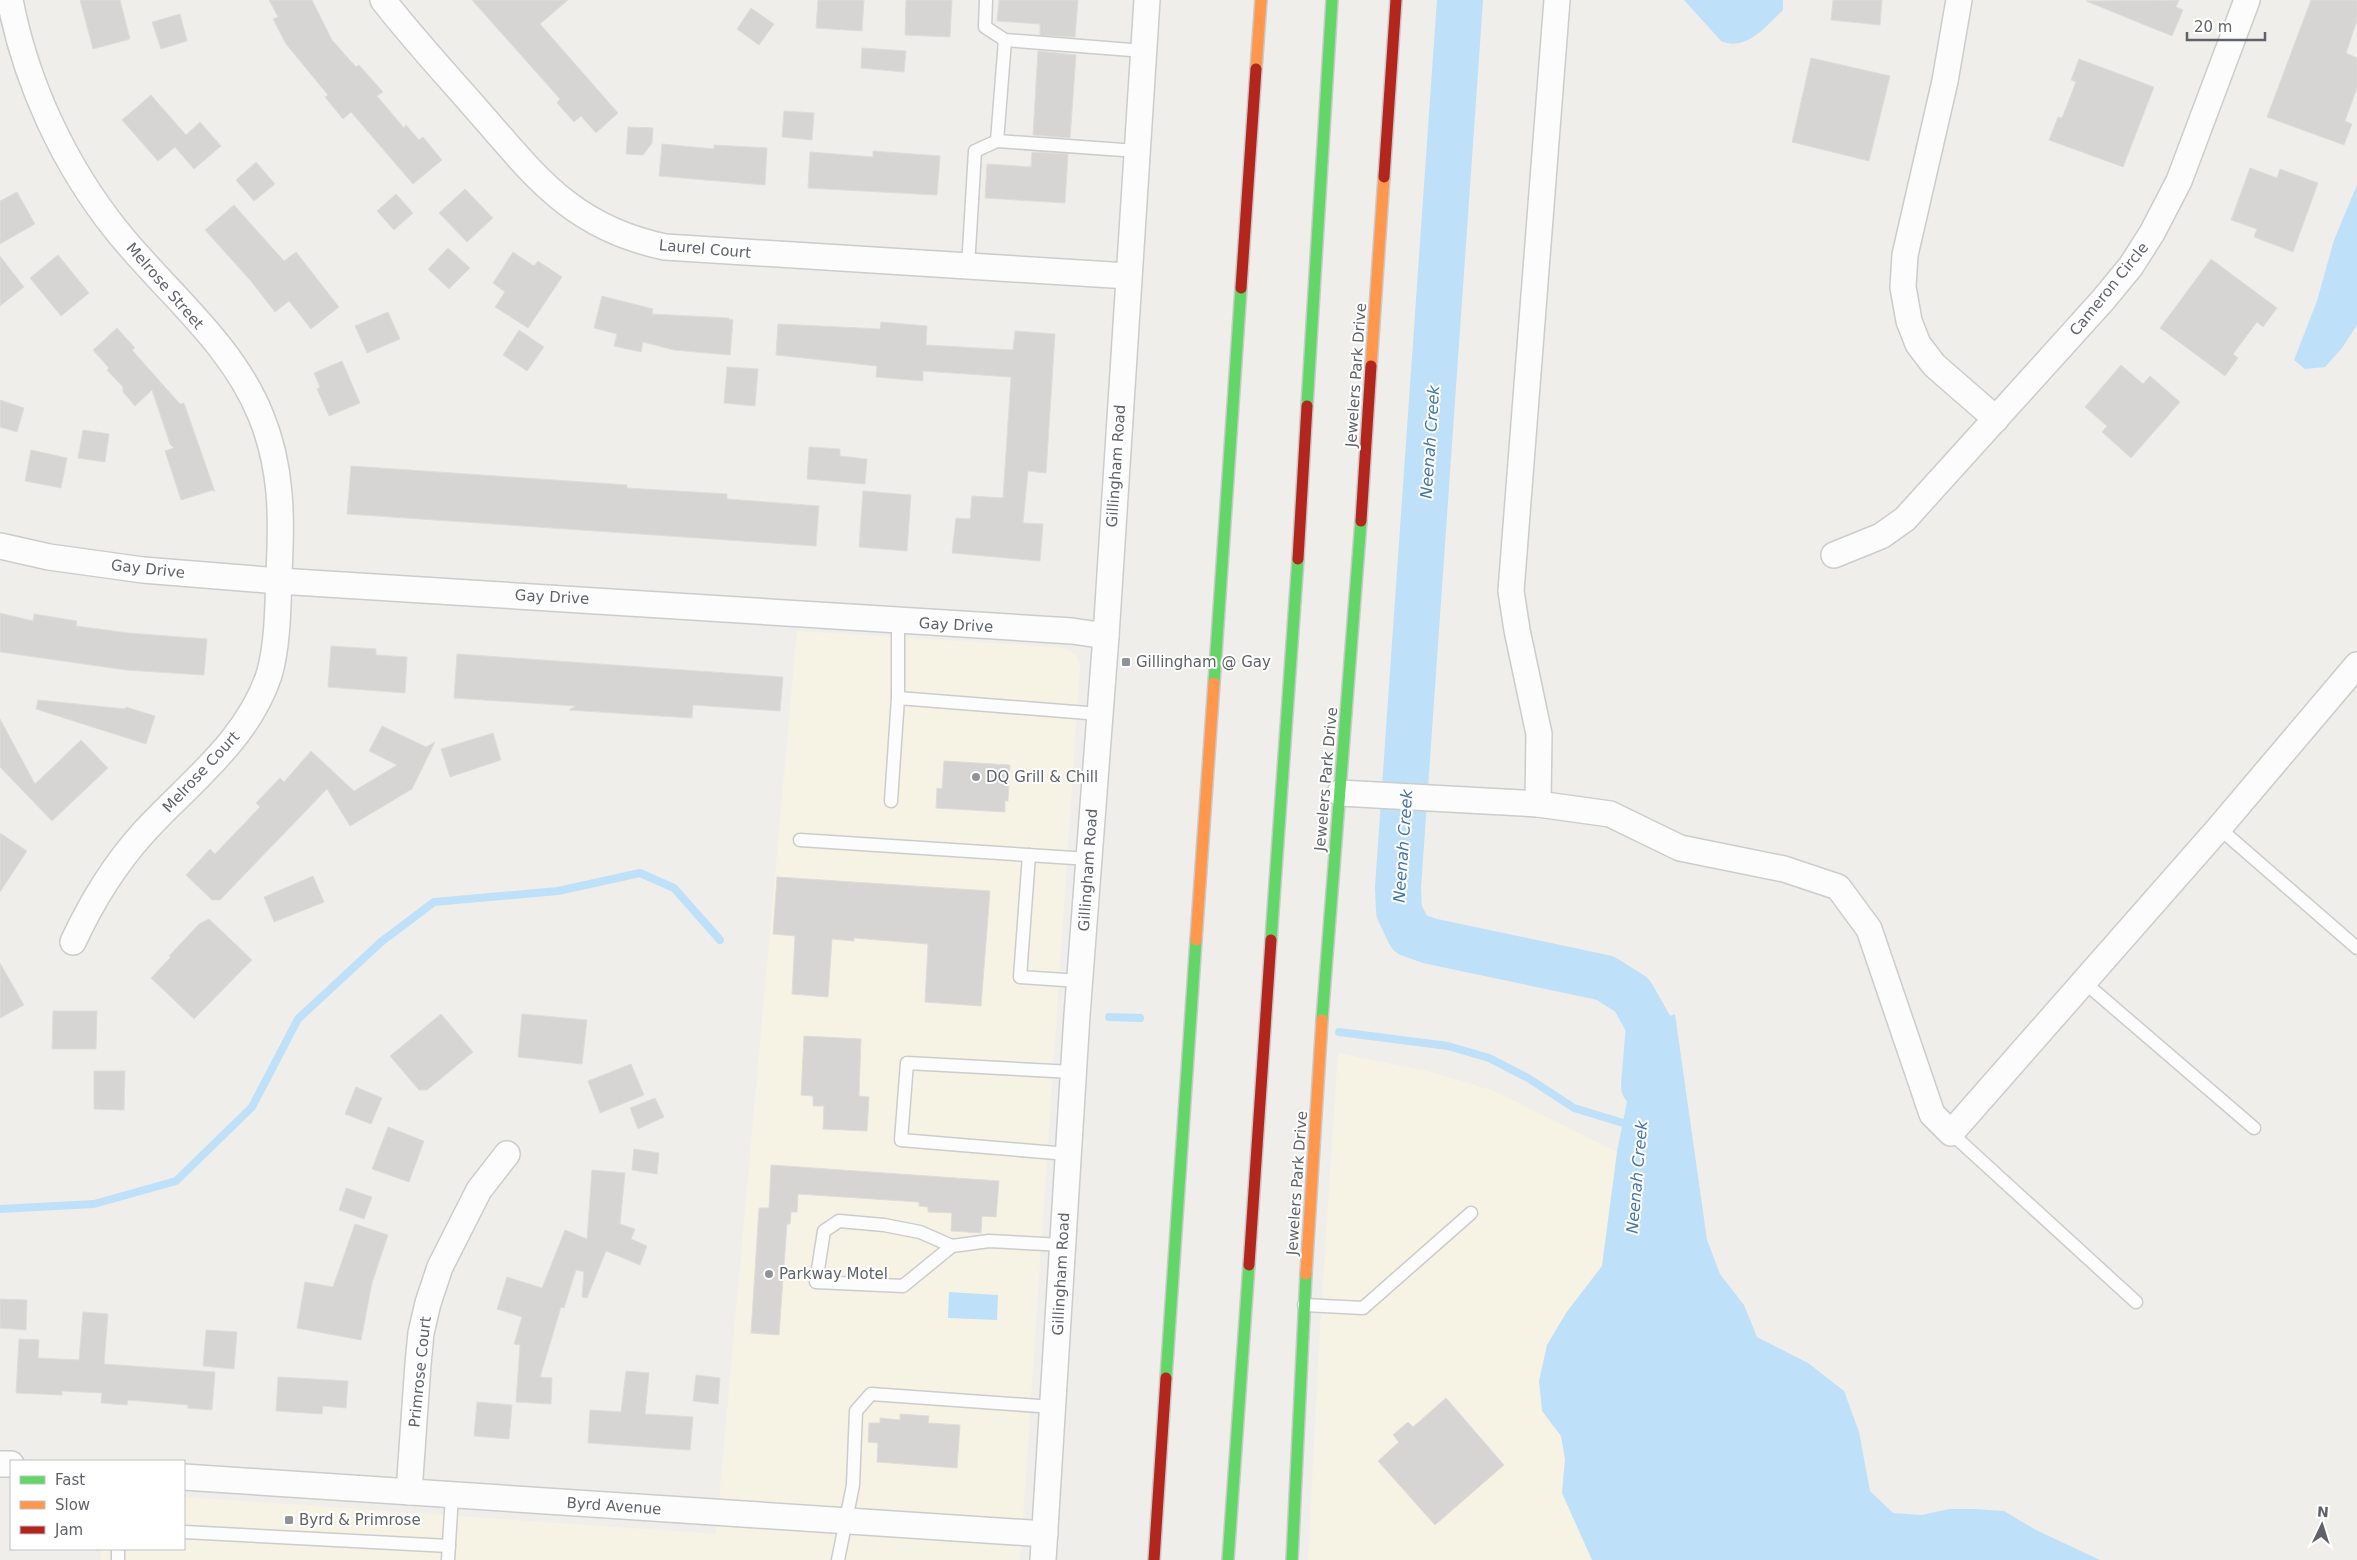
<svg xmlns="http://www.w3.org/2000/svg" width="2357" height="1560" font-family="'DejaVu Sans',sans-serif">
<rect width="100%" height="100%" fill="#efeeea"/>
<g fill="#f7f3e4">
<path d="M 797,631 L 1056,647 L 1067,649 L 1076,655 L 1080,666 L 1020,1560 L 100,1560 L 101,1549 L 184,1549 L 184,1497 L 716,1534 Z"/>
<path d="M 1338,1053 L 1435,1073 L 1494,1091 L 1617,1152 L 1602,1266 L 1566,1313 L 1542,1411 L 1561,1436 L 1565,1459 L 1562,1493 L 1592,1560 L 1308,1560 L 1320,1329 Z"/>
</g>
<g fill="#bfe0f9">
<path d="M 1684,0 L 1783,0 L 1783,10 C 1766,26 1746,52 1721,41 Z"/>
<path d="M 2357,185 L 2357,325 L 2342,348 L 2325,367 L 2305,369 L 2294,360 L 2317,301 L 2334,240 Z"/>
<path d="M 1675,1014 L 1707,1240 L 1720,1274 L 1744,1305 L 1757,1337 L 1808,1363 L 1844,1391 L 1859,1432 L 1870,1491 L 1893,1513 L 1922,1515 L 1949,1509 L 1974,1509 L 2004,1511 L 2036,1530 L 2100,1560 L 1592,1560 L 1562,1493 L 1565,1459 L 1561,1436 L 1542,1411 L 1539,1381 L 1547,1345 L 1566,1313 L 1602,1266 L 1617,1152 L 1642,1026 Z"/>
<path d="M 949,1292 L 998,1295 L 997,1320 L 948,1318 Z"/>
</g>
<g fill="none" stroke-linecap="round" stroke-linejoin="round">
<g stroke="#bfe0f9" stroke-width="8">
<path d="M 1109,1017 L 1140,1018"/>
<path d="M 1339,1032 L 1448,1046 L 1489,1058 L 1528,1078 L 1574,1108 L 1633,1126"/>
<path d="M 0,1209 L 94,1204 L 176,1181 L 252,1107 L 298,1019 L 381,942 L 434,902 L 558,891 L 640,873 L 674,888 L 720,940"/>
</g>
<path stroke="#bfe0f9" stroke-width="46" d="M 1460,0 L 1398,887 L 1399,911 L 1410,934 L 1430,941 L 1605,978 L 1632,995 L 1649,1025 L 1644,1086"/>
</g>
<g fill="#d6d5d3" stroke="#deddd9">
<path d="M 80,0 L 120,0 L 130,39 L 93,49 Z"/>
<path d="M 269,0 L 312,0 L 332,40 L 356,67 L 359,65 L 383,92 L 377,96 L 404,128 L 406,125 L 419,140 L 423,137 L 442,160 L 413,184 L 351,112 L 343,119 L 325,97 L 328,95 L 286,44 L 273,19 L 278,17 Z"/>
<path d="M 472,0 L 568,0 L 540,24 L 618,113 L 596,133 L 581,116 L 574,122 L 557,103 L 560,99 Z"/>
<path d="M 818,0 L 864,0 L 862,31 L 816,28 Z"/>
<path d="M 906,0 L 952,0 L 950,37 L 905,35 Z"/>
<path d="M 999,0 L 1078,0 L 1075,37 L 1040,35 L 1040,24 L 997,21 Z"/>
<path d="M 1833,0 L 1882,0 L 1880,25 L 1831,20 Z"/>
<path d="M 2179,0 L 2176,7 L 2183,10 L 2172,36 L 2086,1 Z"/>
<path d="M 2311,0 L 2357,0 L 2357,21 L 2346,53 L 2357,58 L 2357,88 L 2345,121 L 2352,124 L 2344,145 L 2267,117 Z"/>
<path d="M 751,8 L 774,24 L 759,45 L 737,29 Z"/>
<path d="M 180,14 L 187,41 L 161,49 L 152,22 Z"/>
<path d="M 862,48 L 906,51 L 904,72 L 861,68 Z"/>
<path d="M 1038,51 L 1076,55 L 1070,138 L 1033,135 Z"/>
<path d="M 1811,58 L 1890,76 L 1869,161 L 1792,142 Z"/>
<path d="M 2079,59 L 2154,87 L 2123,167 L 2049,140 L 2058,117 L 2062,118 L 2076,82 L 2071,80 Z"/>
<path d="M 151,95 L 186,135 L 200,122 L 221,146 L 194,169 L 175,147 L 158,161 L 122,120 Z"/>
<path d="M 784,111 L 814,113 L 812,140 L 782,137 Z"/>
<path d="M 628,127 L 653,128 L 652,143 L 643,155 L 626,154 Z"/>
<path d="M 662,144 L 714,149 L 714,145 L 767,148 L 765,185 L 659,176 Z"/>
<path d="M 873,151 L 940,156 L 937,195 L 808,188 L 810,152 L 873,157 Z"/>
<path d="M 1032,152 L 1068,154 L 1065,203 L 985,198 L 987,164 L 1031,167 Z"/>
<path d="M 256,162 L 275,184 L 254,201 L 236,180 Z"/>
<path d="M 2250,168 L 2277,178 L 2280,169 L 2318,183 L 2293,252 L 2254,237 L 2257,229 L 2231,220 Z"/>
<path d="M 465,189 L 493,218 L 467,242 L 439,213 Z"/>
<path d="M 17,192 L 35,224 L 0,244 L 0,201 Z"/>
<path d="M 396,194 L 413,213 L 394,230 L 377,211 Z"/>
<path d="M 234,205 L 284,261 L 296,252 L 339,307 L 311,329 L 289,301 L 275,312 L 250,280 L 205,230 Z"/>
<path d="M 448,248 L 470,268 L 449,289 L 428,269 Z"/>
<path d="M 513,252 L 534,266 L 538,261 L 562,277 L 528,328 L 495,307 L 505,292 L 493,283 Z"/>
<path d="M 58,255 L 89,293 L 61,316 L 30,278 Z"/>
<path d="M 0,256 L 24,287 L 0,306 Z"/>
<path d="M 2211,259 L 2277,308 L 2263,327 L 2257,322 L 2233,354 L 2238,358 L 2225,376 L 2160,328 Z"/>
<path d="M 602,296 L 653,309 L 652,314 L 729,318 L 729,319 L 733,320 L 730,355 L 674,350 L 643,342 L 641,352 L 614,346 L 617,334 L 594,328 Z"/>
<path d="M 388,312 L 400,339 L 367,353 L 355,326 Z"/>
<path d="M 881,322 L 927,326 L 926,345 L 1013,350 L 1015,331 L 1055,334 L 1046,473 L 1028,471 L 1023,523 L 1043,524 L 1040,561 L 952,553 L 956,518 L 970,519 L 972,496 L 1003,498 L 1011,377 L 923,371 L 923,381 L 876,377 L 877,366 L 776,355 L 778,324 L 880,329 Z"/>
<path d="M 117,328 L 135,348 L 132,350 L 180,404 L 184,403 L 215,492 L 213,490 L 181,500 L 165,451 L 174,448 L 170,444 L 152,390 L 135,406 L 123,392 L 123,387 L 107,370 L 109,368 L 93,350 Z"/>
<path d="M 519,330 L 544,347 L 527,371 L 503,355 Z"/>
<path d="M 342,361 L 360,403 L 329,416 L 317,389 L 320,387 L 314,373 Z"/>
<path d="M 2121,365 L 2143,384 L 2150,376 L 2180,402 L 2131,458 L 2102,432 L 2107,426 L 2085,407 Z"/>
<path d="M 727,367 L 758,369 L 755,406 L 724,403 Z"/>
<path d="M 0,400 L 24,408 L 17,432 L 0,427 Z"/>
<path d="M 83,430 L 109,434 L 105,462 L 78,458 Z"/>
<path d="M 809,447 L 840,449 L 840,456 L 867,459 L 865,484 L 807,479 Z"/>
<path d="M 31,450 L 67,458 L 61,488 L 25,481 Z"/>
<path d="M 351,466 L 627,485 L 627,488 L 727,494 L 727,499 L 819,506 L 816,546 L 347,514 Z"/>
<path d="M 863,491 L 911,495 L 907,551 L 859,547 Z"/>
<path d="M 0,613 L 33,621 L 34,614 L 77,621 L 76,626 L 128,633 L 207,639 L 204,675 L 126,670 L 0,652 Z"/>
<path d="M 331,646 L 376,649 L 376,655 L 407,657 L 405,693 L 328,687 Z"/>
<path d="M 457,654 L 783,677 L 780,711 L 693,705 L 692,718 L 569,710 L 576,706 L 454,698 Z"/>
<path d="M 38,700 L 125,709 L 126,707 L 155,716 L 146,744 L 36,709 Z"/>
<path d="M 0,719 L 35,784 L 81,740 L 108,768 L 52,821 L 0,767 Z"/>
<path d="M 382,726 L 426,747 L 435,742 L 412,789 L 350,826 L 327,789 L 220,900 L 212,900 L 186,875 L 210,849 L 215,854 L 260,807 L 256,803 L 280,778 L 284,782 L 311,751 L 354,791 L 397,765 L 369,751 Z"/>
<path d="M 493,733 L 501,760 L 450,777 L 441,749 Z"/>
<path d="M 944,761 L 1010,765 L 1008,801 L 1005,801 L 1005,812 L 936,808 L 937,788 L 942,789 Z"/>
<path d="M 0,833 L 27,851 L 0,892 Z"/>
<path d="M 313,876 L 324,902 L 274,922 L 264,897 Z"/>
<path d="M 777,877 L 990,891 L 981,1006 L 925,1002 L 928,944 L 854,938 L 854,941 L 832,939 L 828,997 L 792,994 L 795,936 L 773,934 Z"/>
<path d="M 209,919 L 252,960 L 194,1019 L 151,978 L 171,957 L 169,956 L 199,924 Z"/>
<path d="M 0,963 L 24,1005 L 0,1018 Z"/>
<path d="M 53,1011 L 97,1011 L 96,1049 L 52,1049 Z"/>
<path d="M 441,1014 L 473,1052 L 427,1090 L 419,1090 L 390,1056 Z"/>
<path d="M 522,1014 L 587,1020 L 582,1064 L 518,1057 Z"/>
<path d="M 804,1036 L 861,1039 L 859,1096 L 869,1097 L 867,1131 L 823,1129 L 824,1106 L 813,1106 L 813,1096 L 801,1095 Z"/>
<path d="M 631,1064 L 644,1095 L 600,1113 L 588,1081 Z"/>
<path d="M 94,1071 L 125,1071 L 124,1110 L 94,1109 Z"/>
<path d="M 356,1087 L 382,1098 L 371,1124 L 345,1114 Z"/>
<path d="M 655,1098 L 664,1117 L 638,1129 L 630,1108 Z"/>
<path d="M 388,1127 L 424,1141 L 409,1182 L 372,1169 Z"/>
<path d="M 634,1149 L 659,1153 L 657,1174 L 632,1170 Z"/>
<path d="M 771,1165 L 999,1181 L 996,1217 L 982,1216 L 981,1233 L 951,1231 L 952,1213 L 928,1212 L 928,1207 L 919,1206 L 919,1202 L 798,1194 L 797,1212 L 791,1212 L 790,1224 L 787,1224 L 779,1335 L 751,1333 L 759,1208 L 769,1208 Z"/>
<path d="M 592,1170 L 625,1173 L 620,1224 L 635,1229 L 631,1239 L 647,1246 L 640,1265 L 606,1251 L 587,1298 L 582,1297 L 584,1272 L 576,1270 L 564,1308 L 561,1307 L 540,1377 L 552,1378 L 551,1404 L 516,1402 L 520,1345 L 514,1344 L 522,1317 L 497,1309 L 507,1277 L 542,1288 L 565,1230 L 587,1239 Z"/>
<path d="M 346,1188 L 372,1197 L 364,1219 L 339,1210 Z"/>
<path d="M 355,1224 L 388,1235 L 372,1283 L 361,1340 L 297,1328 L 305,1282 L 333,1287 Z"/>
<path d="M 0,1299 L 27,1300 L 26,1330 L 0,1328 Z"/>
<path d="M 83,1312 L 108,1314 L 104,1364 L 215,1372 L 212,1410 L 188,1408 L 188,1405 L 128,1400 L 127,1405 L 101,1403 L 102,1393 L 62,1391 L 62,1395 L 16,1393 L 19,1339 L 39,1340 L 38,1358 L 79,1360 Z"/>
<path d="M 206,1330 L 237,1332 L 234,1369 L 203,1366 Z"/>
<path d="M 626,1371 L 649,1373 L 645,1414 L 693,1417 L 690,1450 L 588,1443 L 590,1410 L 621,1412 Z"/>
<path d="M 696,1375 L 720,1378 L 718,1404 L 693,1401 Z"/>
<path d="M 278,1377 L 348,1381 L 346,1408 L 323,1406 L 322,1414 L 276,1411 Z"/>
<path d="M 1446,1398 L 1504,1465 L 1435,1525 L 1378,1461 L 1399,1442 L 1393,1435 L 1408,1422 L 1413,1427 Z"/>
<path d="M 477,1402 L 512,1405 L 509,1439 L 474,1436 Z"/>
<path d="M 900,1414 L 929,1416 L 928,1423 L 960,1425 L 957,1468 L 877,1462 L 878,1443 L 868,1442 L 869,1423 L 880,1423 L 880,1418 L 900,1420 Z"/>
</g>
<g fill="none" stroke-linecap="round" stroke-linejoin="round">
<g stroke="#cbcccc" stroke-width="15">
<g id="lane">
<path d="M 986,0 L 985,27 L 1005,40 L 1144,51"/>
<path d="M 997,141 L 1137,151"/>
<path d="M 968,267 L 975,151 L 997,141 L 1005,40"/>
<path d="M 898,621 L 898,698 L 1100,714"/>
<path d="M 891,801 L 898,698"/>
<path d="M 2219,828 L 2357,948"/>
<path d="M 800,840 L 1089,859"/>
<path d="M 1029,855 L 1020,977 L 1080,981"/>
<path d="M 2084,982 L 2254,1128"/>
<path d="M 1951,1133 L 2136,1302"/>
<path d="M 1068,1154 L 901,1140 L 907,1063 L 1073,1072"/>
<path d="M 952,1246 L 903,1286 L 816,1282 L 824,1231 L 839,1221 L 884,1225 L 920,1232 L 952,1246 L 989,1241 L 1063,1245"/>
<path d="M 1304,1305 L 1363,1308 L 1471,1213"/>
<path d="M 184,1532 L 449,1546"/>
<path d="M 118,1560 L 118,1549"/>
<path d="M 448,1560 L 452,1495"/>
<path d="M 838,1560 L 853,1485 L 856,1411 L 871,1394 L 1053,1407"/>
</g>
</g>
<g stroke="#cbcccc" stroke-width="28">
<g id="street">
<path d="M 10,0 C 26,83 64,165 117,231 C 165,291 232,343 261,416 C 282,467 282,518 279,572 C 278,603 278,645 269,675 C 247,741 189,783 144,832 C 114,865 92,901 73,942"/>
<path d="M 383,0 C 411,36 442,70 472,104 C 533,173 569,227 665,247 L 1128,276"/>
<path d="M 1959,0 L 1945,81 L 1905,255 L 1903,287 L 1909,321 L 1918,344 L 1934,365 L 1996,419"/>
<path d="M 0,546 L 49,557 L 143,570 L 279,581 L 1072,631 L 1106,636"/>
<path d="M 1834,555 L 1881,536 L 1905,519 L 2103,300 L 2131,266 L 2152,233 L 2179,181 L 2247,0"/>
<path d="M 1340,793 L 1538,804 L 1610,814 L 1680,848 L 1784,869 L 1838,887 L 1869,929 L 1932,1114 L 1951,1133 L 2219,828 L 2357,665"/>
<path d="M 1538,804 L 1539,734 L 1517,630 L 1511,591 L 1557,0"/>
<path d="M 0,1464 L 11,1464"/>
<path d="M 184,1477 L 1045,1534"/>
<path d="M 409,1492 L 418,1364 L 421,1333 L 428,1303 L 440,1267 L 479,1190 L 507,1154"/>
<path d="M 1043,1560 L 1077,1015 L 1106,636 L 1147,0"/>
</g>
</g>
<g stroke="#cacacb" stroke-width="14">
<g id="fast">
<path d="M 1307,406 L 1332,0"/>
<path d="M 1214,683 L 1241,288"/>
<path d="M 1271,940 L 1298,559"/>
<path d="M 1322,1020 L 1361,521"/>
<path d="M 1166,1378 L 1196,940"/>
<path d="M 1228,1560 L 1249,1265"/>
<path d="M 1292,1560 L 1306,1274"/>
</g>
</g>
<g stroke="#cacacb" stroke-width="14">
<g id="slow">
<path d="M 1256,69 L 1261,0"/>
<path d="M 1371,366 L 1384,177"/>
<path d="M 1196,940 L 1214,683"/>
<path d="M 1306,1274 L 1322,1020"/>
</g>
</g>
<g stroke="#cacacb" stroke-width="14">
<g id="jam">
<path d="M 1384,177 L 1396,0"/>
<path d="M 1241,288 L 1256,69"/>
<path d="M 1361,521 L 1371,366"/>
<path d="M 1298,559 L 1307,406"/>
<path d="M 1249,1265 L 1271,940"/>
<path d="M 1154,1560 L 1166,1378"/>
</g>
</g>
<use href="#lane" stroke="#fdfcfc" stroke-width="12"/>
<use href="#street" stroke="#fdfcfc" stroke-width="25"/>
<use href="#fast" stroke="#63d668" stroke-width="11"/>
<use href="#slow" stroke="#ff974d" stroke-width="11"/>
<use href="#jam" stroke="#b3261e" stroke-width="11"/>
</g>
<g fill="#919496" stroke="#fff" stroke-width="2">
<rect x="1121" y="657" width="10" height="10" rx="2.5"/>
<circle cx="976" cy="777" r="5"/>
<circle cx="769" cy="1274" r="5"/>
<rect x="284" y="1515" width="10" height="10" rx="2.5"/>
</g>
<g text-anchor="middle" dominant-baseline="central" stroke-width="4" stroke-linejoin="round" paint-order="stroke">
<g font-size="15" fill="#5f6368" stroke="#fff">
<text transform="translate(705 249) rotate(5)">Laurel Court</text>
<text transform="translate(165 286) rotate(49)">Melrose Street</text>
<text transform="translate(2109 289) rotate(-51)">Cameron Circle</text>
<text transform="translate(1356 375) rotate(-86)">Jewelers Park Drive</text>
<text transform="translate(1116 466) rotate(-86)">Gillingham Road</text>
<text transform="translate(148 569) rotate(6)">Gay Drive</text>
<text transform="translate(552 597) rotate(3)">Gay Drive</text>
<text transform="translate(956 625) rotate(3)">Gay Drive</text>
<text transform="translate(201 772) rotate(-47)">Melrose Court</text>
<text transform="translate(1326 779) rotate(-85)">Jewelers Park Drive</text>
<text transform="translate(1088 870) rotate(-86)">Gillingham Road</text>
<text transform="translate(1297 1183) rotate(-86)">Jewelers Park Drive</text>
<text transform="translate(1061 1274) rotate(-87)">Gillingham Road</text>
<text transform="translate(420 1372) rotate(-84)">Primrose Court</text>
<text transform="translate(614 1506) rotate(4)">Byrd Avenue</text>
</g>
<g font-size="15" fill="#5f6368" stroke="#fff" text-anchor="start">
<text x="1136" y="662">Gillingham @ Gay</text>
<text x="986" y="777">DQ Grill &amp; Chill</text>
<text x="779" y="1274">Parkway Motel</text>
<text x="299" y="1520">Byrd &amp; Primrose</text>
</g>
<g font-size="16" font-style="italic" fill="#4174aa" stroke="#fff">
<text transform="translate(1430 442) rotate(-86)">Neenah Creek</text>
<text transform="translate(1403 846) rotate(-86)">Neenah Creek</text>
<text transform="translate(1637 1177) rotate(-85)">Neenah Creek</text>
</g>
</g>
<rect x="10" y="1460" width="175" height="90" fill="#ffffff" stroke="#bfc1c3"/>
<rect x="20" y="1476" width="25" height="8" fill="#63d668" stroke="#bfc1c3"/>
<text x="55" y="1485" font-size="15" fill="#5f6368">Fast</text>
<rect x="20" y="1501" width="25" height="8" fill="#ff974d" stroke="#bfc1c3"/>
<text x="55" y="1510" font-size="15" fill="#5f6368">Slow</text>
<rect x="20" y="1526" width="25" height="8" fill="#b3261e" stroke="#bfc1c3"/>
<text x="55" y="1535" font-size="15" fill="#5f6368">Jam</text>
<g transform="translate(2322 1525) rotate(4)" stroke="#ffffff" stroke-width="4" paint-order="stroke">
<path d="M0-4L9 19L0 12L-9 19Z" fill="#5f6368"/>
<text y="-8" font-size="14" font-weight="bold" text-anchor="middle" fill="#5f6368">N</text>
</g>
<path d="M2187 32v8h78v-8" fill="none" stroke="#5f6368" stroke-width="2.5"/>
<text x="2194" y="32" font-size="15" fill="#5f6368" stroke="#ffffff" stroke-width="4" paint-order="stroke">20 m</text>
</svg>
